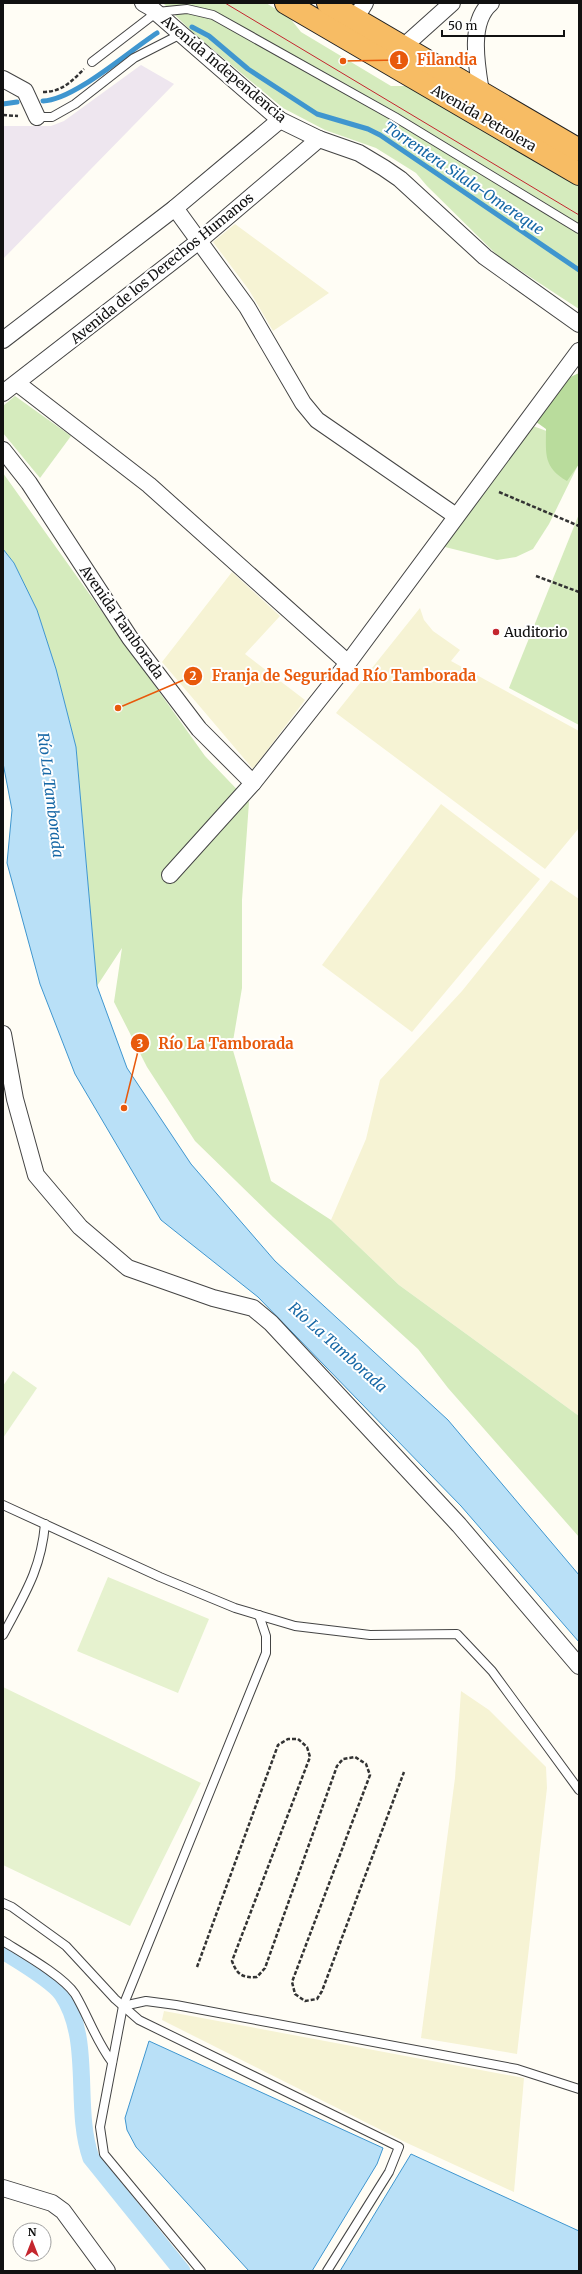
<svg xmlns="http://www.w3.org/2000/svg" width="582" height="2274" font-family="Merriweather,serif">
<rect width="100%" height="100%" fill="#fffdf5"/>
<path fill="#eee6ef" d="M 141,65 L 174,84 L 3,259 L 3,126 L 51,126 L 64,121 Z"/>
<g fill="#f6f3d4">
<path d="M 235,224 L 329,293 L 273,331 L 249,290 L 213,242 Z"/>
<path d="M 232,572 L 280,616 L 245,654 L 305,700 L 253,769 L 162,662 Z"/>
<path d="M 420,608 L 424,620 L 433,631 L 460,650 L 451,661 L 579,731 L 579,828 L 545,869 L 336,713 Z"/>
<path d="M 441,804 L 540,879 L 412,1032 L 322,965 Z"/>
<path d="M 551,880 L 579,899 L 579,1416 L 399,1285 L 331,1220 L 366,1139 L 380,1080 L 462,991 Z"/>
<path d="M 461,1691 L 489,1710 L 546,1767 L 547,1788 L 517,2054 L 421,2038 L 455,1778 Z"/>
<path d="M 164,2011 L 524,2078 L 514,2192 L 407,2143 L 162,2020 Z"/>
</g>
<g fill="#d5ebbd">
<path d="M 163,3 L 266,3 L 289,17 L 301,32 L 391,86 L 410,86 L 579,185 L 579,309 L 498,256 L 427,186 L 416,173 L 376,148 L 325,130 L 283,108 L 192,32 Z"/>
<path d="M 15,396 L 71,436 L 40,478 L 3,433 L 3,406 Z"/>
<path d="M 533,426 L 579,443 L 579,463 L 549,524 L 533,549 L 516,557 L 497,560 L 441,546 Z"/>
<path d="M 3,473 L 205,756 L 249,802 L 242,900 L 242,988 L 232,1047 L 271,1181 L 331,1220 L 399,1285 L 579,1416 L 579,1537 L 448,1388 L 418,1349 L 273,1217 L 195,1141 L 147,1067 L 114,1002 L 122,948 L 97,986 L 76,747 L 56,669 L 37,610 L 14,563 L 3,549 Z"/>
<path d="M 579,514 L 579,725 L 509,688 Z"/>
</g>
<path fill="#b9dc9c" d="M 579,373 L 579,464 L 567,481 C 543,467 546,454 546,429 L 525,414 L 538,392 Z"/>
<g fill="#e6f2cf">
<path d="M 13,1371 L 37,1388 L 3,1438 L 3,1386 Z"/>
<path d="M 108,1577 L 209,1619 L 178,1693 L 77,1651 Z"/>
<path d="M 3,1687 L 201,1783 L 130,1926 L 3,1865 Z"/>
</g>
<g fill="#b9e0f7" stroke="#3f96cf">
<path d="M 3,549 L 14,563 L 37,610 L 56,669 L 76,747 L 97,986 L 127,1068 L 191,1164 L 275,1261 L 448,1420 L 579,1575 L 579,1642 L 461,1506 L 258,1297 L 161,1220 L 75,1074 L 40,984 L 7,863 L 12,810 L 3,763 Z"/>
<path d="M 149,2041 L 383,2148 L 377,2164 L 312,2271 L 249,2271 L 136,2147 L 127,2130 L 125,2118 Z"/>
<path d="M 411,2154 L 579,2231 L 579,2271 L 340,2271 Z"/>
</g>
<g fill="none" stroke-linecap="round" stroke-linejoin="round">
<g stroke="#3f96cf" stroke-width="5">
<path d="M 192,27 L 209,36 L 248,69 L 317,114 L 368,129 L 380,135 L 579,270"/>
<path d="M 43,101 C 74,100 129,51 157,33"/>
<path d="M 3,104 L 17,102"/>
</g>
<path stroke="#b9e0f7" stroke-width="17" d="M 3,1951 C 19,1961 52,1980 62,1994 C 93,2040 73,2108 91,2158 L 182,2271"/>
<g stroke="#444" stroke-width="10">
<g id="service">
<path d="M 92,62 L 157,12 L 187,9 L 213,15 L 395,117 L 579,229"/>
<path d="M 37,117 L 52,117 L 75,104 L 134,58 L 181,34"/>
<path d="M 3,1505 L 160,1577 L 235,1608 L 295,1626 L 370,1635 L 457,1634 L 492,1671 L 579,1790"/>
<path d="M 3,1635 C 24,1595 41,1570 45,1524"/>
<path d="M 3,1903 L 12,1907 L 66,1946 L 115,1999 L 139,2020 L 399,2147 L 389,2172 L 327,2271"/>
<path d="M 3,1941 C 22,1953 63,1976 75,1994 C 88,2016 96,2041 112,2062"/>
<path d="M 123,2006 L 146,2001 L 176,2005 L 517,2069 L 579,2089"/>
<path d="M 201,2271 L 104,2154 L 100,2127 L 123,2006 L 266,1653 L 266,1636 L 259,1615"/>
</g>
</g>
<g stroke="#444" stroke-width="18">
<g id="minor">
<path d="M 143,3 L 150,7 L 280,120 L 319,139 L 359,153 L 384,168 L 400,179 L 485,257 L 579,324"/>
<path d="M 355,19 L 365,3"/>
<path d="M 403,47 L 452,3"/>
<path d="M 3,79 L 25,91 L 37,117"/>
<path d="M 481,92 C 477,67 468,22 491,3"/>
<path d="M 175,208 L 247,307 L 303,403 L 317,420 L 456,516"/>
<path d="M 3,340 L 175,208 L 280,120"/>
<path d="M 17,383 L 149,485 L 348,663"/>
<path d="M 3,393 L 199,241 L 319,139"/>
<path d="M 3,450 L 29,483 L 130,638 L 199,729 L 253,783"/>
<path d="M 170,875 L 253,783 L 348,663 L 579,351"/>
<path d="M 3,1034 L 15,1099 L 36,1175 L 80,1227 L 128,1268 L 213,1298 L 253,1308 L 271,1323 L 459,1525 L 579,1666"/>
<path d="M 3,2188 L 52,2203 L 63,2211 L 107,2271"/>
</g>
</g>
<g stroke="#222" stroke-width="24">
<g id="trunk">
<path d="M 286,3 L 579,174"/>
<path d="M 328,3 L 579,150"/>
</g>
</g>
<g stroke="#333" stroke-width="2.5" stroke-dasharray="4 2" stroke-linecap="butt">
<path d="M 43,92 C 62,92 72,81 84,69"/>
<path d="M 3,115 L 18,116"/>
<path d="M 499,492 L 579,526"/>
<path d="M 536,576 L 579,592"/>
<path d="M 197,1967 L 278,1745 L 288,1739 L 298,1739 L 307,1747 L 310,1757 L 232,1961 C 237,1975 243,1978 257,1977 L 265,1968 L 337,1766 L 343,1759 L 355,1757 L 366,1764 L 370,1775 L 292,1982 L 295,1994 L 305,2001 L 317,1999 L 322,1991 L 404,1772"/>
</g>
<use href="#service" stroke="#fff" stroke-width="8"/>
<use href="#minor" stroke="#fff" stroke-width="16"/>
<use href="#trunk" stroke="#f7bc64" stroke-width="22"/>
<path stroke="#c4262e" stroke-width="1" d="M 225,3 L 579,215"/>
</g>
<circle fill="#c4262e" stroke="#fff" stroke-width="1.5" cx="496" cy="632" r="4"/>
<g text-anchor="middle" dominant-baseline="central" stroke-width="4" stroke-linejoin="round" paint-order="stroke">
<g font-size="14" fill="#111" stroke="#fff">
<text transform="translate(224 69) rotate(40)">Avenida Independencia</text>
<text transform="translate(484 118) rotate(30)">Avenida Petrolera</text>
<text transform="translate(162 268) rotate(-39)">Avenida de los Derechos Humanos</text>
<text transform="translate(122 622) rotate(55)">Avenida Tamborada</text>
</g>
<g font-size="14" fill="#111" stroke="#fff" text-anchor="start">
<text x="504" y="632">Auditorio</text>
</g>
<g font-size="15" font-style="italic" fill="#1768a6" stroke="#fff">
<text transform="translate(464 178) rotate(34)">Torrentera Silala-Omereque</text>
<text transform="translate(51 795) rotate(83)">Río La Tamborada</text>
<text transform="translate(338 1347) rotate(42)">Río La Tamborada</text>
</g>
</g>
<path fill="none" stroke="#e8590c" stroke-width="1.5" d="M343 61L399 60M118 708L193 676M124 1108L140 1043"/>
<g fill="#e8590c" stroke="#fff" stroke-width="1.5">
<circle cx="343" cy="61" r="4"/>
<circle cx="118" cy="708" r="4"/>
<circle cx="124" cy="1108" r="4"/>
<circle cx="399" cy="60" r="10"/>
<circle cx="193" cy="676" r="10"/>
<circle cx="140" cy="1043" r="10"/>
</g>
<g font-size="12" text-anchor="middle" font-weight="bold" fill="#fff">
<text x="399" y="64">1</text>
<text x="193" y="680">2</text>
<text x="140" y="1048">3</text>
</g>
<g font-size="15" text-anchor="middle" font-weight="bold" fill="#e8590c" stroke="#fff" stroke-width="4" stroke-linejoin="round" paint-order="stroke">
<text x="447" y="65">Filandia</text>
<text x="344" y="681">Franja de Seguridad Río Tamborada</text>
<text x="226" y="1049">Río La Tamborada</text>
</g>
<rect width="582" height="2274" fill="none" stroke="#111111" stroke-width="8"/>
<g transform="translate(32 2242)"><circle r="19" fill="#ffffff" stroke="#a0a0a0"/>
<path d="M0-3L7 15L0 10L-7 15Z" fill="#c4262e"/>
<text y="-6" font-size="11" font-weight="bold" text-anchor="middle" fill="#111111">N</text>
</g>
<path d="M442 30v6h122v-6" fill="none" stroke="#111111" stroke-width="2"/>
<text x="448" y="30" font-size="12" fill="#111111" stroke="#ffffff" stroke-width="3" paint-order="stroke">50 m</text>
</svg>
